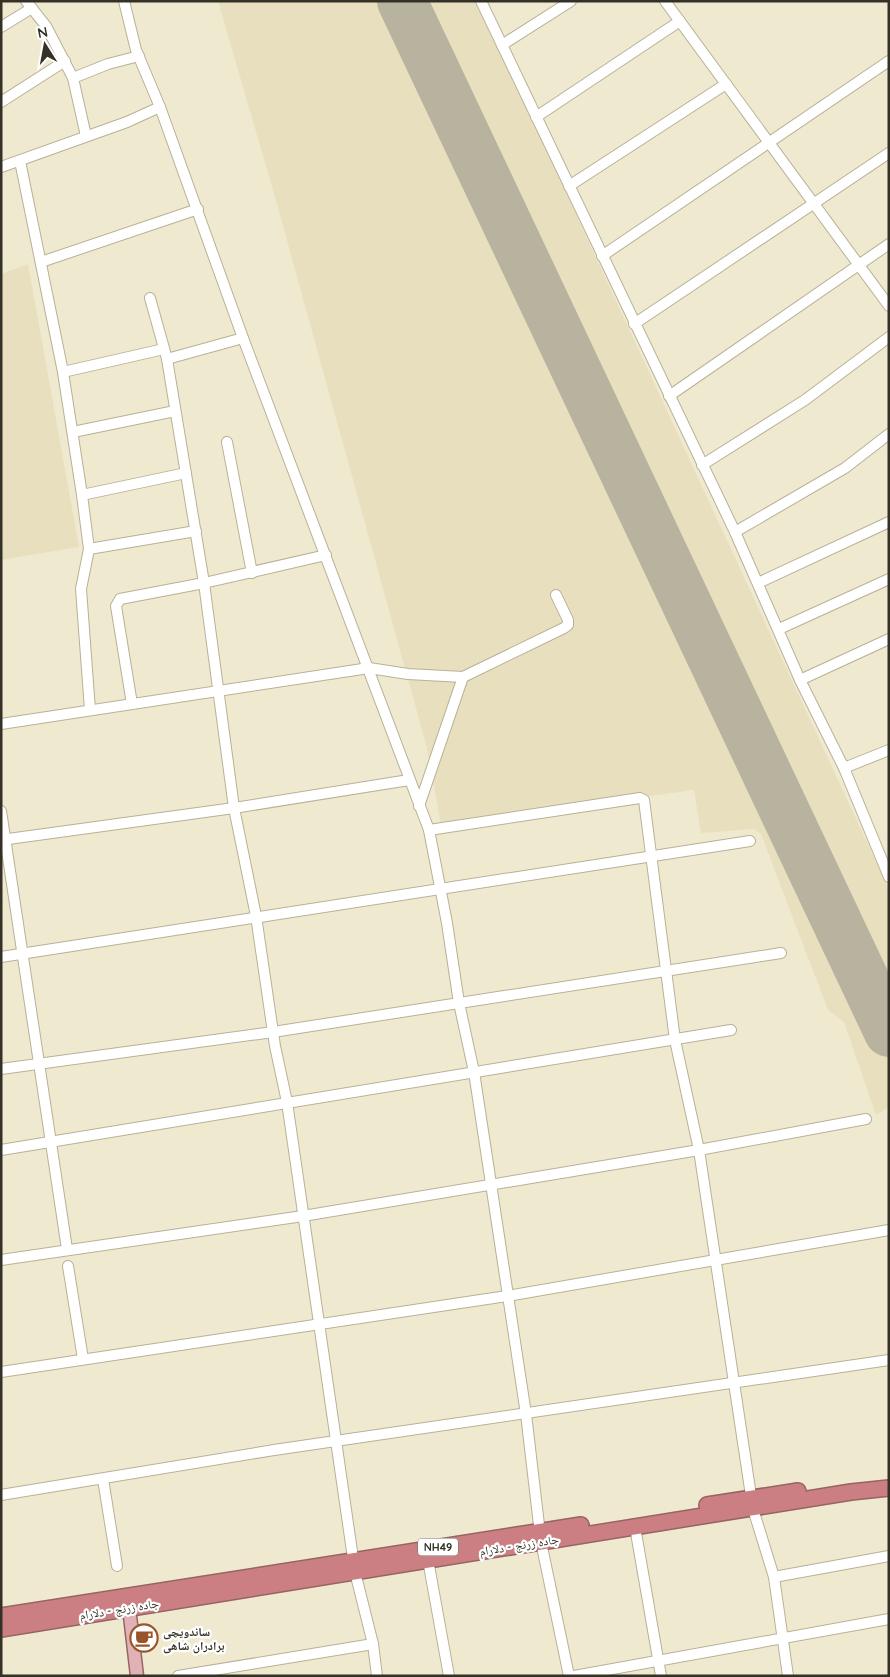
<svg xmlns="http://www.w3.org/2000/svg" width="890" height="1677" font-family="Quicksand,'Noto Naskh Arabic',sans-serif">
<rect width="100%" height="100%" fill="#efe9cf"/>
<g fill="#e8dfbe">
<path d="M 218,1 L 477,1 L 889,890 L 889,1107 L 876,1115 L 844,1022 L 828,1010 L 761,834 L 754,829 L 701,833 L 694,790 L 441,824 L 427,748 L 275,197 Z"/>
<path d="M 28,264 L 79,547 L 1,560 L 1,274 Z"/>
</g>
<g fill="none" stroke-linecap="round" stroke-linejoin="round">
<path stroke="#b8b39e" stroke-width="50" d="M 402,1 L 889,1032"/>
<g stroke="#b8b198" stroke-width="12">
<g id="minor">
<path d="M 26,1 L 46,26 L 73,78 L 86,136"/>
<path d="M 124,1 L 136,50 L 160,107 L 243,338 L 429,830 L 447,923 L 459,1003 L 474,1072 L 526,1414 L 541,1542 L 569,1676"/>
<path d="M 481,1 L 735,532 L 800,680 L 844,768 L 889,877"/>
<path d="M 665,1 L 889,306"/>
<path d="M 1,27 L 32,8"/>
<path d="M 502,45 L 571,1"/>
<path d="M 73,78 L 108,64 L 139,56"/>
<path d="M 1,102 L 65,61"/>
<path d="M 536,117 L 680,21"/>
<path d="M 20,161 L 63,372 L 82,495 L 89,549 L 81,589 L 90,710"/>
<path d="M 1,167 L 127,122 L 160,107"/>
<path d="M 569,186 L 726,84"/>
<path d="M 602,256 L 889,61"/>
<path d="M 41,262 L 198,209"/>
<path d="M 150,298 L 167,359 L 204,583 L 234,808 L 256,916 L 275,1046 L 287,1102 L 355,1572 L 373,1644 L 377,1676"/>
<path d="M 634,324 L 889,153"/>
<path d="M 167,359 L 243,338"/>
<path d="M 63,372 L 164,349"/>
<path d="M 669,396 L 889,244"/>
<path d="M 73,432 L 175,411"/>
<path d="M 227,442 L 252,573"/>
<path d="M 702,465 L 805,400 L 889,337"/>
<path d="M 82,495 L 186,473"/>
<path d="M 735,532 L 845,468 L 889,434"/>
<path d="M 89,549 L 196,531"/>
<path d="M 758,583 L 889,522"/>
<path d="M 779,629 L 889,579"/>
<path d="M 800,680 L 889,639"/>
<path d="M 132,704 L 116,606 L 120,599 L 204,583 L 326,555"/>
<path d="M 1,724 L 369,668 L 408,674 L 463,677"/>
<path d="M 844,768 L 889,750"/>
<path d="M 419,806 L 463,677 L 564,628 L 568,625 L 568,620 L 556,595"/>
<path d="M 1,811 L 67,1249"/>
<path d="M 429,830 L 640,798 L 644,800 L 675,1040 L 699,1150 L 753,1509 L 774,1577 L 788,1676"/>
<path d="M 1,840 L 234,808 L 409,780"/>
<path d="M 1,957 L 750,841"/>
<path d="M 1,1069 L 273,1032 L 781,953"/>
<path d="M 1,1150 L 731,1030"/>
<path d="M 1,1260 L 303,1216 L 699,1150 L 866,1119"/>
<path d="M 68,1266 L 83,1359"/>
<path d="M 1,1372 L 507,1296 L 889,1230"/>
<path d="M 103,1479 L 117,1566"/>
<path d="M 1,1495 L 274,1450 L 889,1360"/>
<path d="M 635,1527 L 661,1676"/>
<path d="M 428,1560 L 449,1676"/>
<path d="M 774,1577 L 889,1556"/>
<path d="M 178,1676 L 373,1644"/>
<path d="M 574,1676 L 889,1619"/>
</g>
</g>
<g stroke="#966463" stroke-width="15">
<path id="major" d="M 128,1599 L 137,1676"/>
</g>
<g stroke="#966463" stroke-width="18">
<g id="highway">
<path d="M 707,1505 L 798,1491"/>
<path d="M 1,1616 L 581,1525"/>
<path d="M 1,1629 L 851,1492 L 889,1488"/>
</g>
</g>
<use href="#minor" stroke="#fff" stroke-width="10"/>
<use href="#major" stroke="#e0b2b5" stroke-width="12"/>
<use href="#highway" stroke="#cb7f83" stroke-width="15"/>
</g>
<defs>
<g id="cafe-ring" transform="scale(1.4375)"><circle r="9.5" fill="#fff" stroke="#995527" stroke-width="1.5"/><path d="M-5.5-4.5H6V0H3Q3 3.5 0 3.5H-2.5Q-5.5 3.5-5.5 0ZM3-3.2v2h1.7v-2ZM-6 4.5H4V6H-6Z" fill="#995527"/></g>
</defs>
<g fill-rule="evenodd">
<use href="#cafe-ring" x="144" y="1638"/>
</g>
<g text-anchor="middle" dominant-baseline="central" stroke-width="4.5" stroke-linejoin="round" paint-order="stroke">
<rect fill="#fff" stroke="#716f68" stroke-width="1" x="418" y="1538.5" width="40" height="17" rx="4"/>
<g font-size="11" font-weight="bold" fill="#343127">
<text x="438" y="1547">NH49</text>
</g>
<g font-size="12" fill="#343127" stroke="#fff">
<text transform="translate(519 1545) rotate(-9)">جاده زرنج - دلارام</text>
<text transform="translate(119 1609) rotate(-9)">جاده زرنج - دلارام</text>
</g>
<g font-size="12" font-weight="bold" fill="#343127" stroke="#fff" text-anchor="start">
<text x="163" y="1631">ساندویچی<tspan x="163" dy="14">برادران شاهی</tspan></text>
</g>
</g>
<rect width="890" height="1677" fill="none" stroke="#343127" stroke-width="5"/>
<g transform="translate(45 45) rotate(349)" stroke="#ffffff" stroke-width="4" paint-order="stroke">
<path d="M0-4L9 19L0 12L-9 19Z" fill="#343127"/>
<text y="-8" font-size="14" font-weight="bold" text-anchor="middle" fill="#343127">N</text>
</g>
</svg>
